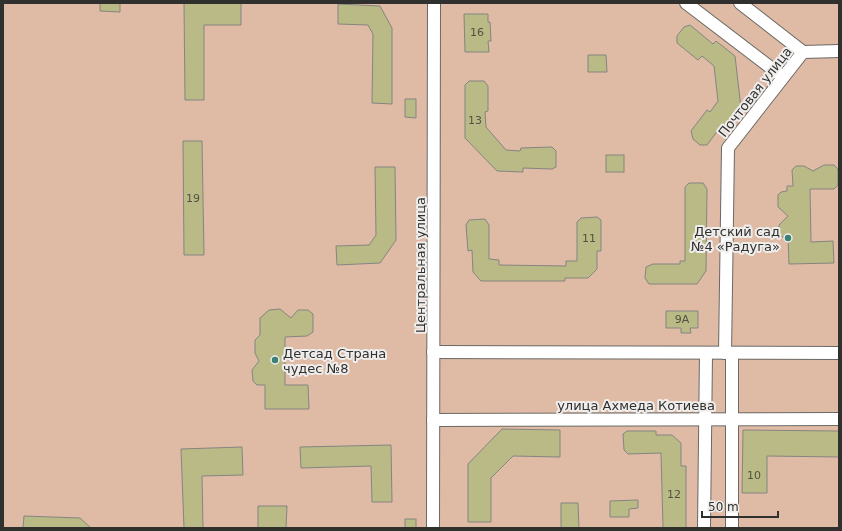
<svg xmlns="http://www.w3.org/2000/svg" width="842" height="531" font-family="'DejaVu Sans',sans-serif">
<rect width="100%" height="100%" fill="#f0eeec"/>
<rect fill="#dfbaa4" x="3" y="3" width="836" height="525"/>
<g fill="#b9ba85" stroke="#858582">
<path d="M 100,3 L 120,3 L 120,12 L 100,11 Z"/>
<path d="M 184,3 L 241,3 L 241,25 L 204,25 L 204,100 L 185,100 Z"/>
<path d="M 338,4 L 380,6 L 392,28 L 392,104 L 372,103 L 373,34 L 368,25 L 338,24 Z"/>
<path d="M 464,14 L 488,14 L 488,22 L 490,22 L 491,41 L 488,41 L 489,52 L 465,52 Z"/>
<path d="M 690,25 L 713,44 L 716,41 L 735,56 L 741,108 L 726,128 L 722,125 L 707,145 L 700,145 L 693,139 L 691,131 L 707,110 L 710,112 L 718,101 L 714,66 L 702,56 L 698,60 L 677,43 L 677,36 L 684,27 Z"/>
<path d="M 588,55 L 606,55 L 607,72 L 588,72 Z"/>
<path d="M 469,81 L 484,81 L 488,86 L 488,111 L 485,112 L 486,127 L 506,150 L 520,151 L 521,148 L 552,147 L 556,151 L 556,167 L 552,169 L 523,168 L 523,172 L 497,171 L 465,138 L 465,85 Z"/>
<path d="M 405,99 L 416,99 L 416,118 L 405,117 Z"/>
<path d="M 183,141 L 202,141 L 204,255 L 184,255 Z"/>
<rect x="606" y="155" width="18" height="17"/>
<path d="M 824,165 L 834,165 L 838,169 L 838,185 L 834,189 L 810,189 L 811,242 L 833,241 L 834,263 L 789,264 L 788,237 L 782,237 L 779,234 L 779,225 L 788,216 L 778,207 L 778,195 L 781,192 L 787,191 L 787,186 L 793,186 L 792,170 L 796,166 L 804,166 L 813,171 Z"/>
<path d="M 375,167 L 395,167 L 396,240 L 380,263 L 337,265 L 336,246 L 369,245 L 376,235 Z"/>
<path d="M 689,183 L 703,183 L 707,189 L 706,271 L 697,284 L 649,284 L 645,278 L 646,267 L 653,264 L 680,264 L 680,261 L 685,261 L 685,187 Z"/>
<path d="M 597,217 L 601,220 L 601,251 L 597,251 L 597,269 L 588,278 L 565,278 L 565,281 L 481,281 L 473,272 L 472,250 L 468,251 L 466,225 L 469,220 L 485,219 L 489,225 L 489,259 L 499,260 L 499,265 L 566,266 L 566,261 L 577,261 L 577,222 L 581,218 Z"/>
<path d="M 280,309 L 291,318 L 298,310 L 308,310 L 313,314 L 313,332 L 307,336 L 285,337 L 285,385 L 308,385 L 309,409 L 265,409 L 265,385 L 257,385 L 253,381 L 252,370 L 259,361 L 255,353 L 255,340 L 260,335 L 260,318 L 269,310 Z"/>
<path d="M 666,311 L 698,311 L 698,328 L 690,328 L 691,333 L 681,333 L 681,328 L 666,328 Z"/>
<path d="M 502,429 L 560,430 L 560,457 L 513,456 L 491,478 L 491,522 L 468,522 L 468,464 Z"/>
<path d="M 743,430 L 839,431 L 839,457 L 767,456 L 767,493 L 742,493 Z"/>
<path d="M 627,431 L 656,431 L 656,435 L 672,435 L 681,443 L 681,466 L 686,466 L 686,528 L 663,528 L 661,453 L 628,454 L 624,450 L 623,434 Z"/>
<path d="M 391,445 L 392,502 L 372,502 L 371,466 L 301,468 L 300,447 Z"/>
<path d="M 242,447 L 243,475 L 202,476 L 203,528 L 184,528 L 181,449 Z"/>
<path d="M 638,500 L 638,508 L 629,509 L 629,517 L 610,517 L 610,501 Z"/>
<path d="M 561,503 L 578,503 L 579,528 L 561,528 Z"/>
<path d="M 258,506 L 287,506 L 286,528 L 258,528 Z"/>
<path d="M 24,516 L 80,518 L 91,528 L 23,528 Z"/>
<rect x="405" y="519" width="11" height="9"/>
</g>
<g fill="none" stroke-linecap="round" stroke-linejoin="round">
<g stroke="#6a6966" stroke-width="14">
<g id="minor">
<path d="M 686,3 L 783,77"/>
<path d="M 740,3 L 803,52"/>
<path d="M 433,352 L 839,353"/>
<path d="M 725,353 L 728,148 L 803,52 L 839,51"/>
<path d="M 433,420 L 839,419"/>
<path d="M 433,528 L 434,3"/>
<path d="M 704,528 L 706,353"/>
<path d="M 732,528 L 732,353"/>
</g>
</g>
<use href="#minor" stroke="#fff" stroke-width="12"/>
</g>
<g fill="#3a8076" stroke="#f0eeec" stroke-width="1.5">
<circle cx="788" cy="238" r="4"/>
<circle cx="275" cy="360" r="4"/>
</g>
<g text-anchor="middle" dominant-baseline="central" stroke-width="4" stroke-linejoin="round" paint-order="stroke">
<g font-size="11" fill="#525244">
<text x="477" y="32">16</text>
<text x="475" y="120">13</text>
<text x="193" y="198">19</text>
<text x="589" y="238">11</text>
<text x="682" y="319">9А</text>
<text x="754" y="475">10</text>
<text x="674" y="494">12</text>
</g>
<g font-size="13" fill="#30302f" stroke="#f0eeec">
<text transform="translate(755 92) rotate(-52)">Почтовая улица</text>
<text transform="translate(420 265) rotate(-90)">Центральная улица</text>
<text x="636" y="405">улица Ахмеда Котиева</text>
</g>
<g font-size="13" fill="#30302f" stroke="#f0eeec" text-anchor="end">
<text x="780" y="231">Детский сад<tspan x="780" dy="15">№4 «Радуга»</tspan></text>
<text x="283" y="353" text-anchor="start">Детсад Страна<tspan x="283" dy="15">чудес №8</tspan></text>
</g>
</g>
<rect width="842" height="531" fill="none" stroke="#30302f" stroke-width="8"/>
<path d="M702 511v6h76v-6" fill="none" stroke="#30302f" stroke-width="2"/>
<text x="708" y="511" font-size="12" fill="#30302f" stroke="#f0eeec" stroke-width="3" paint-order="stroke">50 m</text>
</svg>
